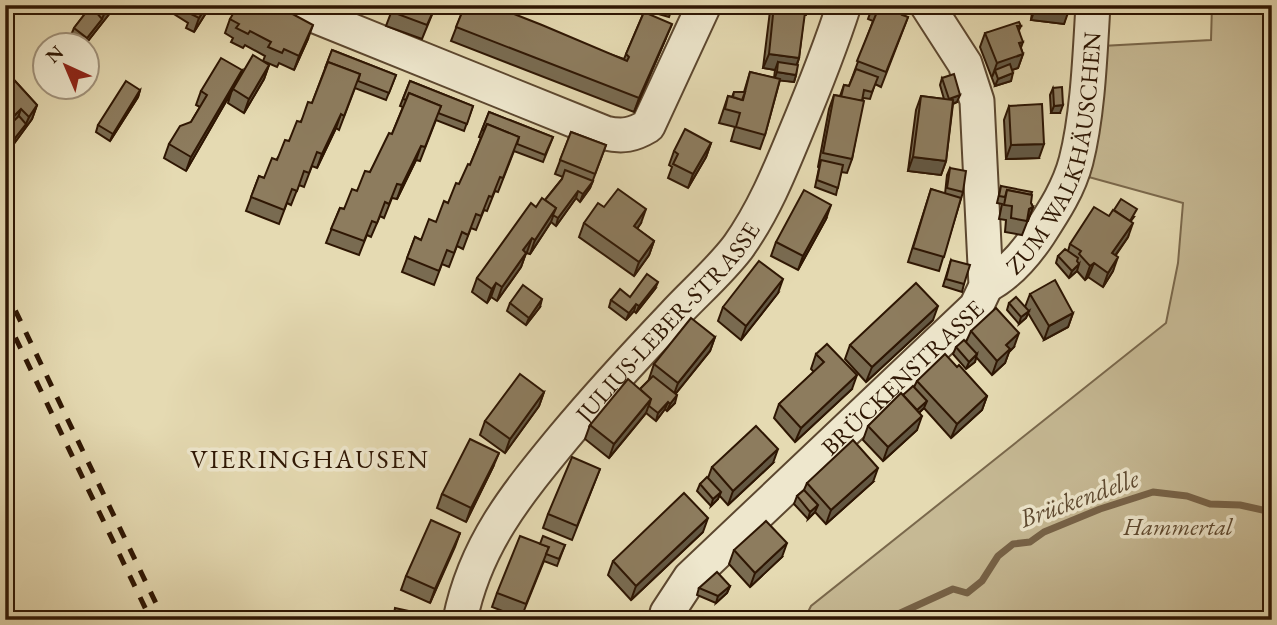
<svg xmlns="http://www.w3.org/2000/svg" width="1277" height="625" font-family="'EB Garamond',serif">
<rect width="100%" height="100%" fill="#e5dab2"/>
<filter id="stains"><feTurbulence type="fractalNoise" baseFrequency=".00286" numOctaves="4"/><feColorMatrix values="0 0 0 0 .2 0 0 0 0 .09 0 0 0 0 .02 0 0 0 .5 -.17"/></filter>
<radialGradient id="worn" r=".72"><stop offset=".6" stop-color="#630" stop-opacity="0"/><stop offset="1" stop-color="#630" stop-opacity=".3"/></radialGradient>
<path fill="#c6b994" stroke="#7a684c" stroke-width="2" d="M 1212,5 L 1272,5 L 1272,620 L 804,620 L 811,606 L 1166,323 L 1178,263 L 1183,203 L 1085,176 L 1102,46 L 1211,40 Z"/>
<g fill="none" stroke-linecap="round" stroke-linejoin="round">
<path stroke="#776348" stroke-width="7" d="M 885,620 L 953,589 L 967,593 L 982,581 L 998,556 L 1013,544 L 1030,542 L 1044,532 L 1100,509 L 1153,492 L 1187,496 L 1210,504 L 1240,505 L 1272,512"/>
<g stroke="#5c472f" stroke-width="37">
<g id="minor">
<path d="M 288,5 L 605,133 C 623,137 633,135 648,126 L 704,5"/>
<path id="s1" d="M 986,286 C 1009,274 1025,255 1039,234 C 1054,211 1069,188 1076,161 C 1088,114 1090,54 1093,5"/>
<path id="s2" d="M 667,613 L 690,578 L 976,307 L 986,286 L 977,101 L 965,64 L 927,5"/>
<path id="s3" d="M 460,620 C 475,545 516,495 563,438 C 598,396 635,356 673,316 C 694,293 719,272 738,247 C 763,212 779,173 795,134 C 813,91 830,49 844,5"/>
</g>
</g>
<use href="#minor" stroke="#eee7cd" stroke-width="33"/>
<g stroke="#2e1603" stroke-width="5" stroke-dasharray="12 12" stroke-linecap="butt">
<path d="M 5,289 L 164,620"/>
<path d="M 5,316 L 151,620"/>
</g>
</g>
<g fill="#796b51" stroke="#2e1603" stroke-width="2">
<path d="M 83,5 L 113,5 L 110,13 L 84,46 L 71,35 L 74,28 L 87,11 Z"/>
<path d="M 150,5 L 211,5 L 194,32 L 186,28 L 188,23 L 161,6 L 159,11 Z"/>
<path d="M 337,5 L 352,5 L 349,11 Z"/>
<path d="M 394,5 L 436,5 L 422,39 L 386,26 Z"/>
<path d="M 465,5 L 624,59 L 644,12 L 666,38 L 634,112 L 451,41 Z"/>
<path d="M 642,5 L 673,5 L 669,17 L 641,9 Z"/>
<path d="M 772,5 L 809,5 L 806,15 L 804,15 L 799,58 L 797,65 L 796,75 L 794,82 L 780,80 L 765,135 L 760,149 L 731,141 L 735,127 L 719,123 L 728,96 L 732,97 L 734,92 L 744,92 L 750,72 L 774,78 L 775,70 L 763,68 L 770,11 Z"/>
<path d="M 873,5 L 908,17 L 881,87 L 875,84 L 870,99 L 863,98 L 852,159 L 847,173 L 841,172 L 836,195 L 815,187 L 819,168 L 818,167 L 829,109 L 834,95 L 840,96 L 844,85 L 849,86 L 873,21 L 868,19 Z"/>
<path d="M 1033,5 L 1069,5 L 1064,24 L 1031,20 Z"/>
<path d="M 230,19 L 308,39 L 294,70 L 279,63 L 277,67 L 263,61 L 265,56 L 245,45 L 243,48 L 231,42 L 233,38 L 225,33 Z"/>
<path d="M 1021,26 L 1019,30 L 1021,48 L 1023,54 L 1018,68 L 1012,70 L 1011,81 L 995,86 L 980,47 L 985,33 Z"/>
<path d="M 332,50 L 396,75 L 386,100 L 355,88 L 339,130 L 336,128 L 317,168 L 312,166 L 304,187 L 299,185 L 291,205 L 287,203 L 279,224 L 246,211 L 259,176 L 264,178 L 289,141 L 312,103 Z"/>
<path d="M 269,65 L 264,79 L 244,113 L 228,103 L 231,93 L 186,171 L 164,158 L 169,144 L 191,122 L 200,107 L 196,105 L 201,91 L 242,70 L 238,80 Z"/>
<path d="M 5,70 L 37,105 L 32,119 L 13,145 L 5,137 Z"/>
<path d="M 942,78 L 957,102 L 953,104 L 946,161 L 941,175 L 908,171 L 916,110 L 921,96 L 944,99 L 940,85 Z"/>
<path d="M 410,81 L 473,106 L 464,131 L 436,120 L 420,161 L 416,160 L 397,199 L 392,198 L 384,218 L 380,216 L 371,237 L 367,235 L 359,255 L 326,243 L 340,208 L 344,209 L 370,172 L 392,134 L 403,107 L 400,106 Z"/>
<path d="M 1053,88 L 1060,113 L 1051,113 L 1050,95 Z"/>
<path d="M 140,90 L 138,97 L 110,141 L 96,132 L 98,125 Z"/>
<path d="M 1009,106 L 1039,158 L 1006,159 L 1004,120 Z"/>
<path d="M 489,112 L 553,137 L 543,162 L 514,151 L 498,192 L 495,191 L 487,211 L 484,210 L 476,230 L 471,228 L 463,249 L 457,246 L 449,267 L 442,264 L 434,285 L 402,272 L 415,237 L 421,240 L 436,222 L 448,203 L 470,165 L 481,138 L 479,137 Z"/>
<path d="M 571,132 L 606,145 L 590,188 L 580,202 L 576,198 L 556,226 L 551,222 L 530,254 L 526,253 L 521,267 L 497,301 L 491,297 L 487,303 L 472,292 L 477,278 L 536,207 L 545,200 L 562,179 L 563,177 L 555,174 Z"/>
<path d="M 711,143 L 706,157 L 688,188 L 668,178 L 672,167 L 669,165 L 674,151 Z"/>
<path d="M 950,168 L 963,192 L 939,271 L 908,262 L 931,189 L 945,194 L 947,175 Z"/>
<path d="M 1001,186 L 1031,203 L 1033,207 L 1022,235 L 1005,232 L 1006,220 L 999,219 L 1002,204 L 997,203 Z"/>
<path d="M 604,207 L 641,223 L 637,229 L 654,241 L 649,255 L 634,276 L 579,237 L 584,223 Z"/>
<path d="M 1109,216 L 1134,217 L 1131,221 L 1128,237 L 1116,255 L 1113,271 L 1103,287 L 1088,277 L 1085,280 L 1077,271 L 1069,278 L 1056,263 L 1058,256 L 1068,251 L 1070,244 Z"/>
<path d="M 826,219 L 798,270 L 771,256 L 776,242 Z"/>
<path d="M 951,260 L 964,284 L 962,292 L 943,286 Z"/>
<path d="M 655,289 L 636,313 L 634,311 L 626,320 L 609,307 L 611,300 L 630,297 Z"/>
<path d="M 778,293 L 741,340 L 718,321 L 723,307 Z"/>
<path d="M 1030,294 L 1073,313 L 1068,327 L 1044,340 L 1028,313 L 1026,318 L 1019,324 L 1007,310 L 1009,303 L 1025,307 Z"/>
<path d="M 510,303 L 540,307 L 526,325 L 507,311 Z"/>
<path d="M 933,320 L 866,382 L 845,359 L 850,345 Z"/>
<path d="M 971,331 L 1014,347 L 1009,352 L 1005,363 L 992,375 L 976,357 L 975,362 L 966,369 L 953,354 L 956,347 L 966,342 Z"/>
<path d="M 715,337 L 710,351 L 675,394 L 675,403 L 667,411 L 665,409 L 656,421 L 646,413 L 609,458 L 585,439 L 590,425 L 640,389 L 650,379 L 649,379 L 654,364 Z"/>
<path d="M 816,354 L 852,389 L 795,442 L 774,418 L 779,404 L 814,372 L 811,369 Z"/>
<path d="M 957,367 L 987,396 L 982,410 L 951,438 L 924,408 L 919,413 L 917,430 L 883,461 L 863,440 L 868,426 L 903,395 L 914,387 L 917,381 Z"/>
<path d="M 544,392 L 539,406 L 505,453 L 480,435 L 485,421 Z"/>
<path d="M 773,463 L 728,505 L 719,495 L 718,499 L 711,506 L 697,491 L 700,484 L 708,478 L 712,467 Z"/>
<path d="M 493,467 L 466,522 L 437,508 L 442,494 Z"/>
<path d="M 600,469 L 572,540 L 543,528 L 548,514 Z"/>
<path d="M 873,482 L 826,524 L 815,512 L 808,519 L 794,504 L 797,496 L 804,490 L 807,483 Z"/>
<path d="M 703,532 L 631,600 L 608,575 L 613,561 Z"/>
<path d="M 460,533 L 430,603 L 401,590 L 406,576 Z"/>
<path d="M 540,544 L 565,545 L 557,566 L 544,561 L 521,618 L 492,607 L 497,593 Z"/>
<path d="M 734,550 L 782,557 L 750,587 L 729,564 Z"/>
<path d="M 730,586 L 727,593 L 716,603 L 697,595 L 699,588 Z"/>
</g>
<g fill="#635742" stroke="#2e1603" stroke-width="2">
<path d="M 11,5 L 6,18 L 5,19 L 5,10 Z"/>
<path d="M 110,5 L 113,5 L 110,13 L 84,46 L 87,38 L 102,19 L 105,12 Z"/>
<path d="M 207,5 L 211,5 L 194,32 L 199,18 Z"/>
<path d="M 1036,6 L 1069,10 L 1064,24 L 1031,20 Z"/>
<path d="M 672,24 L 666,38 L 634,112 L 639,98 Z"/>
<path d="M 313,25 L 308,39 L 294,70 L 299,56 Z"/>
<path d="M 1023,42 L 1018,56 L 1023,54 L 1018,68 L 997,75 L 995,70 L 992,77 L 997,63 L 1019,43 Z"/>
<path d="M 769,54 L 799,58 L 794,72 L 778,62 L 775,70 L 763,68 Z"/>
<path d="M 269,65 L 264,79 L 244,113 L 249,99 Z"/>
<path d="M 242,70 L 236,84 L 186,171 L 191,157 Z"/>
<path d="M 777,72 L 796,75 L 794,82 L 774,80 Z"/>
<path d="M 1013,73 L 1011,81 L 995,86 L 998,79 Z"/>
<path d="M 140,90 L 138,97 L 110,141 L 113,134 Z"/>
<path d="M 960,95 L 957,102 L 946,106 L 949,99 Z"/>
<path d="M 37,105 L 32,119 L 13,145 L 15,138 L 26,124 L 29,117 Z"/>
<path d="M 1063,105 L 1060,113 L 1051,113 L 1054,106 Z"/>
<path d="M 21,109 L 16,123 L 6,128 L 9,121 Z"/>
<path d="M 341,114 L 336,128 L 317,168 L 322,154 Z"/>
<path d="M 711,143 L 706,157 L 688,188 L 693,174 Z"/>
<path d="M 1044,144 L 1039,158 L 1006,159 L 1011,145 Z"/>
<path d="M 421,146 L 416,160 L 397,199 L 402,185 Z"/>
<path d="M 913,157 L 946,161 L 941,175 L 908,171 Z"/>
<path d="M 593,181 L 590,188 L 580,202 L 583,194 Z"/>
<path d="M 578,191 L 576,198 L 556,226 L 558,218 Z"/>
<path d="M 831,205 L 826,219 L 798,270 L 803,256 Z"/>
<path d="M 1033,207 L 1028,221 L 1027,221 L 1029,209 Z"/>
<path d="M 556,208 L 551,222 L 530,254 L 535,240 Z"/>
<path d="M 646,209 L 641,223 L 629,240 L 634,226 Z"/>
<path d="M 1133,223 L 1128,237 L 1107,267 L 1112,253 Z"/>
<path d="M 532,238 L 527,252 L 518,264 L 523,250 Z"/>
<path d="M 654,241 L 649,255 L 634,276 L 639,262 Z"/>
<path d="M 526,253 L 521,267 L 497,301 L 502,287 Z"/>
<path d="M 1118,257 L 1113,271 L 1103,287 L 1108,273 Z"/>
<path d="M 1094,263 L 1088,277 L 1085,280 L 1090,266 Z"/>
<path d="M 1079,264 L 1077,271 L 1069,278 L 1072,271 Z"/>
<path d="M 783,279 L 778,293 L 741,340 L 746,326 Z"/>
<path d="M 658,282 L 655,289 L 636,313 L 639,306 Z"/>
<path d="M 496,283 L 491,297 L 487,303 L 492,289 Z"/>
<path d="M 542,299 L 540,307 L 526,325 L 529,318 Z"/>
<path d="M 636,304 L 634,311 L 626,320 L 629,313 Z"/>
<path d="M 938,306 L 933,320 L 866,382 L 872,367 Z"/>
<path d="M 1029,311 L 1026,318 L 1019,324 L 1021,317 Z"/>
<path d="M 1073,313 L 1068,327 L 1044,340 L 1049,326 Z"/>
<path d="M 1019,333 L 1014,347 L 1009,352 L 1005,363 L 992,375 L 997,361 L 1006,345 Z"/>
<path d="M 715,337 L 710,351 L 673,397 L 678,383 Z"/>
<path d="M 977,354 L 975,362 L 966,369 L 969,362 Z"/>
<path d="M 857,375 L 852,389 L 795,442 L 801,428 Z"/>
<path d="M 544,392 L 539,406 L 505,453 L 510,439 Z"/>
<path d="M 677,395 L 675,403 L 667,411 L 670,404 Z"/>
<path d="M 987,396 L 982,410 L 951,438 L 957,424 Z"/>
<path d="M 651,399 L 646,413 L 609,458 L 614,444 Z"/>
<path d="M 927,401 L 924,408 L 909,422 L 912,414 Z"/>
<path d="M 668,402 L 665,409 L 656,421 L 658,413 Z"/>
<path d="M 922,416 L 917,430 L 883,461 L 888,447 Z"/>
<path d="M 778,449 L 773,463 L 728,505 L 733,491 Z"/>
<path d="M 499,453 L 493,467 L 466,522 L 471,508 Z"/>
<path d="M 878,468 L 873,482 L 826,524 L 831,510 Z"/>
<path d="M 721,492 L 718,499 L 711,506 L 713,499 Z"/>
<path d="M 818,505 L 815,512 L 808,519 L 810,512 Z"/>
<path d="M 708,518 L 703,532 L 631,600 L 636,586 Z"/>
<path d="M 460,533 L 455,547 L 430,603 L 435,589 Z"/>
<path d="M 787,543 L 782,557 L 750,587 L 755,573 Z"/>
<path d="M 730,586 L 727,593 L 716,603 L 718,596 Z"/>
</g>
<g fill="#8d7c5e" stroke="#2e1603" stroke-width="2">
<path d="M 99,5 L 110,5 L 105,12 Z"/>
<path d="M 187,5 L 207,5 L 199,18 L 191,14 L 194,9 Z"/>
<path d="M 238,5 L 276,5 L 313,25 L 299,56 L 284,49 L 282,53 L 268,47 L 271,42 L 250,31 L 248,34 L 236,28 L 239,24 L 230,19 Z"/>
<path d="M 394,5 L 436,5 L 427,25 L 392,12 Z"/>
<path d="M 465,5 L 482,5 L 495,10 L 496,7 L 542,25 L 627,61 L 629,57 L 626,54 L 644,12 L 672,24 L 639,98 L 456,27 Z"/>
<path d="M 774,5 L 806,5 L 799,58 L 769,54 Z"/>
<path d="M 874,5 L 906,5 L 902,15 L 908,17 L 886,72 L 857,61 L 879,7 Z"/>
<path d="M 1036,5 L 1069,5 L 1069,10 Z"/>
<path d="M 91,6 L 102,19 L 87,38 L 74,28 Z"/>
<path d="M 1019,22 L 1021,26 L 1017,26 L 1023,42 L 1019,43 L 1023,54 L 997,63 L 985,33 Z"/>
<path d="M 332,50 L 396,75 L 389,93 L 358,81 L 360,74 L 328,62 L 325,68 Z"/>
<path d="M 253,55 L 269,65 L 249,99 L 233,89 Z"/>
<path d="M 221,58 L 242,70 L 191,157 L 169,144 L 180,126 L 191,122 L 207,95 L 201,91 Z"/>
<path d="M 328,62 L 360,74 L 344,116 L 341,114 L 322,154 L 317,152 L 309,173 L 304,171 L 297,191 L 292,189 L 284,210 L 251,197 L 259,176 L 264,178 L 272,158 L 277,160 L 285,140 L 289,141 L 297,121 L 301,122 L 308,102 L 312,103 Z"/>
<path d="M 778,62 L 798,65 L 796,75 L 777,72 Z"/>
<path d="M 1010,64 L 1013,73 L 998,79 L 995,70 Z"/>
<path d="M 856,69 L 878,77 L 872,92 L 864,90 L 862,101 L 841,97 L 844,85 L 849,86 Z"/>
<path d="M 5,70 L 37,105 L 29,117 L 21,109 L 9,121 L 5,117 Z"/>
<path d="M 750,72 L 780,79 L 765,135 L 736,127 L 740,113 L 725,109 L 728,96 L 743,100 Z"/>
<path d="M 954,74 L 960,95 L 949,99 L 942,78 Z"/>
<path d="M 126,81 L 140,90 L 113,134 L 98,125 Z"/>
<path d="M 410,81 L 473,106 L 467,124 L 438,113 L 441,106 L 409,93 L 406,100 L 403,99 Z"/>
<path d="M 1062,87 L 1063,105 L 1054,106 L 1053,88 Z"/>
<path d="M 734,92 L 745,92 L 742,100 L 733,97 Z"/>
<path d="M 409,93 L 441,106 L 425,147 L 421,146 L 402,185 L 397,184 L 389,204 L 385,202 L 377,223 L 372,221 L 364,241 L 331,229 L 340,208 L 344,209 L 352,189 L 357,191 L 365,171 L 370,172 L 389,133 L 392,134 Z"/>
<path d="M 834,95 L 864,101 L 852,159 L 823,153 Z"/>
<path d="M 921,96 L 953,100 L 946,161 L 913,157 Z"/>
<path d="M 1042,104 L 1044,144 L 1011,145 L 1009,106 Z"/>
<path d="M 489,112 L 553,137 L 545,155 L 517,144 L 519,137 L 487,124 L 484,131 L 482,130 Z"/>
<path d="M 19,116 L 26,124 L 15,138 L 6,128 Z"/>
<path d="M 487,124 L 519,137 L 503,178 L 500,177 L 492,197 L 489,196 L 481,216 L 476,214 L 468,235 L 462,232 L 454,253 L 447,250 L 439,271 L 407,258 L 415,237 L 421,240 L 429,219 L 436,222 L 444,201 L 448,203 L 456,183 L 459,184 L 468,164 L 470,165 Z"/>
<path d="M 685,129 L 711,143 L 693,174 L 673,164 L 678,154 L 674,151 Z"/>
<path d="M 571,132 L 606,145 L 595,174 L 560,160 Z"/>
<path d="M 821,160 L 843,165 L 838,188 L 817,180 Z"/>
<path d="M 950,168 L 966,171 L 963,192 L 947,188 Z"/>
<path d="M 565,170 L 593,181 L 583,194 L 578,191 L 558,218 L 553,215 L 556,208 L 545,200 L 562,179 Z"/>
<path d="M 1001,186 L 1032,192 L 1031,195 L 1007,190 L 1005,197 L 999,196 Z"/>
<path d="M 618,189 L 646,209 L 634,226 L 654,241 L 639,262 L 584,223 L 598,203 L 604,207 Z"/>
<path d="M 931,189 L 961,198 L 944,257 L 913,248 Z"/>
<path d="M 804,190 L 831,205 L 803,256 L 776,242 Z"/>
<path d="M 1007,190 L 1032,195 L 1031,203 L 1033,207 L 1029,209 L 1027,221 L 1011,218 L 1012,206 L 1004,205 Z"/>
<path d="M 542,198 L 556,208 L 535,240 L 532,238 L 523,250 L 526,253 L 502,287 L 496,283 L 492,289 L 477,278 L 531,203 L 536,207 Z"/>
<path d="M 1121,199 L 1137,209 L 1130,221 L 1114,210 Z"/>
<path d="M 1094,207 L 1109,216 L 1113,210 L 1133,223 L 1112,253 L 1118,257 L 1108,273 L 1094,263 L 1090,266 L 1079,254 L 1081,251 L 1070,244 Z"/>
<path d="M 1065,249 L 1078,258 L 1077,261 L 1079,264 L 1072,271 L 1058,256 Z"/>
<path d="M 951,260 L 970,265 L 964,284 L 946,279 Z"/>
<path d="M 759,261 L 783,279 L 746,326 L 723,307 Z"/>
<path d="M 647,274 L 658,282 L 639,306 L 636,304 L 629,313 L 611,300 L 620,289 L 630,297 Z"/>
<path d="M 1055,280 L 1073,313 L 1049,326 L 1030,294 Z"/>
<path d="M 916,283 L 938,306 L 872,367 L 850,345 Z"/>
<path d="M 523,285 L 542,299 L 529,318 L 510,303 Z"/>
<path d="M 1016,297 L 1029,311 L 1021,317 L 1009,303 Z"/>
<path d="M 996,308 L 1019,333 L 1006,345 L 1010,349 L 997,361 L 971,331 Z"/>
<path d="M 691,318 L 715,337 L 678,383 L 654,364 Z"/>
<path d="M 964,340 L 977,354 L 969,362 L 956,347 Z"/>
<path d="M 827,344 L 857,375 L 801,428 L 779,404 L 824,362 L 816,354 Z"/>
<path d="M 945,354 L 957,367 L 959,365 L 987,396 L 957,424 L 917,381 Z"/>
<path d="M 520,374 L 544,392 L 510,439 L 485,421 Z"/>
<path d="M 653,376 L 677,395 L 670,404 L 668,402 L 658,413 L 649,406 L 651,399 L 640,389 Z"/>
<path d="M 628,379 L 651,399 L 614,444 L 590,425 Z"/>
<path d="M 913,386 L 927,401 L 917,410 L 903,395 Z"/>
<path d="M 901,393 L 922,416 L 888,447 L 868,426 Z"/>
<path d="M 756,426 L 778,449 L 733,491 L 712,467 Z"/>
<path d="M 470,439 L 499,453 L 471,508 L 442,494 Z"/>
<path d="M 853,440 L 878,468 L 831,510 L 807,483 Z"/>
<path d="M 572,457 L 600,469 L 577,526 L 548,514 Z"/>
<path d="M 707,477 L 721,492 L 713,499 L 700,484 Z"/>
<path d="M 804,490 L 818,505 L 810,512 L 797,496 Z"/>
<path d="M 684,493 L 708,518 L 636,586 L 613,561 Z"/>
<path d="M 431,520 L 460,533 L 435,589 L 406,576 Z"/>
<path d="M 766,521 L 787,543 L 755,573 L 734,550 Z"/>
<path d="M 520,536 L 549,547 L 526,604 L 497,593 Z"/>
<path d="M 543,536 L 565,545 L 559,559 L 546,554 L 549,547 L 540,544 Z"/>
<path d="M 717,572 L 730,586 L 718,596 L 699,588 Z"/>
<path d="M 395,608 L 427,615 L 426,620 L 393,620 Z"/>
<path d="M 717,615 L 723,620 L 713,620 Z"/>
</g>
<g text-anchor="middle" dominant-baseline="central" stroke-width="7" stroke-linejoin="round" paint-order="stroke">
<g font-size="24" fill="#2e1603" stroke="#eee7cd">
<text stroke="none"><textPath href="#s1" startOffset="158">ZUM WALKHÄUSCHEN</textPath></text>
<text stroke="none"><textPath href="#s3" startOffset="368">JULIUS-LEBER-STRASSE</textPath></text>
<text stroke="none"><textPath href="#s2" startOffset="334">BRÜCKENSTRASSE</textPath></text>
</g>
<g font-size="24" font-style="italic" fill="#5c472e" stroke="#eee7cd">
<text x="1178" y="526">Hammertal</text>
</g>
<g font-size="26" letter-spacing="2" fill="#2e1603" stroke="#eee7cd">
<text x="310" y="459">VIERINGHAUSEN</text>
</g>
<g font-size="26" font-style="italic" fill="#5e4a31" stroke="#eee7cd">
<text transform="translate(1079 498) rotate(-20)">Brückendelle</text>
</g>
</g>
<rect width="1277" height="625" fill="none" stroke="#e5dab2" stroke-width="28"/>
<rect x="7" y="7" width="1263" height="611" fill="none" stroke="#2e1603" stroke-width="3.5"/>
<rect x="14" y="14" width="1249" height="597" fill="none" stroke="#2e1603" stroke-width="2"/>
<g transform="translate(66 66) rotate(316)"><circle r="33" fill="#eee7cd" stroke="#a1937c" stroke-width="2"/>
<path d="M0-5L12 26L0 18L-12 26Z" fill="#8f2418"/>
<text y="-10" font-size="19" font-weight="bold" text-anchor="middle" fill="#2e1603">N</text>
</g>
<rect width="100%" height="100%" filter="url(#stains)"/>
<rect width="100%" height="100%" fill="url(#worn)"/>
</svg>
